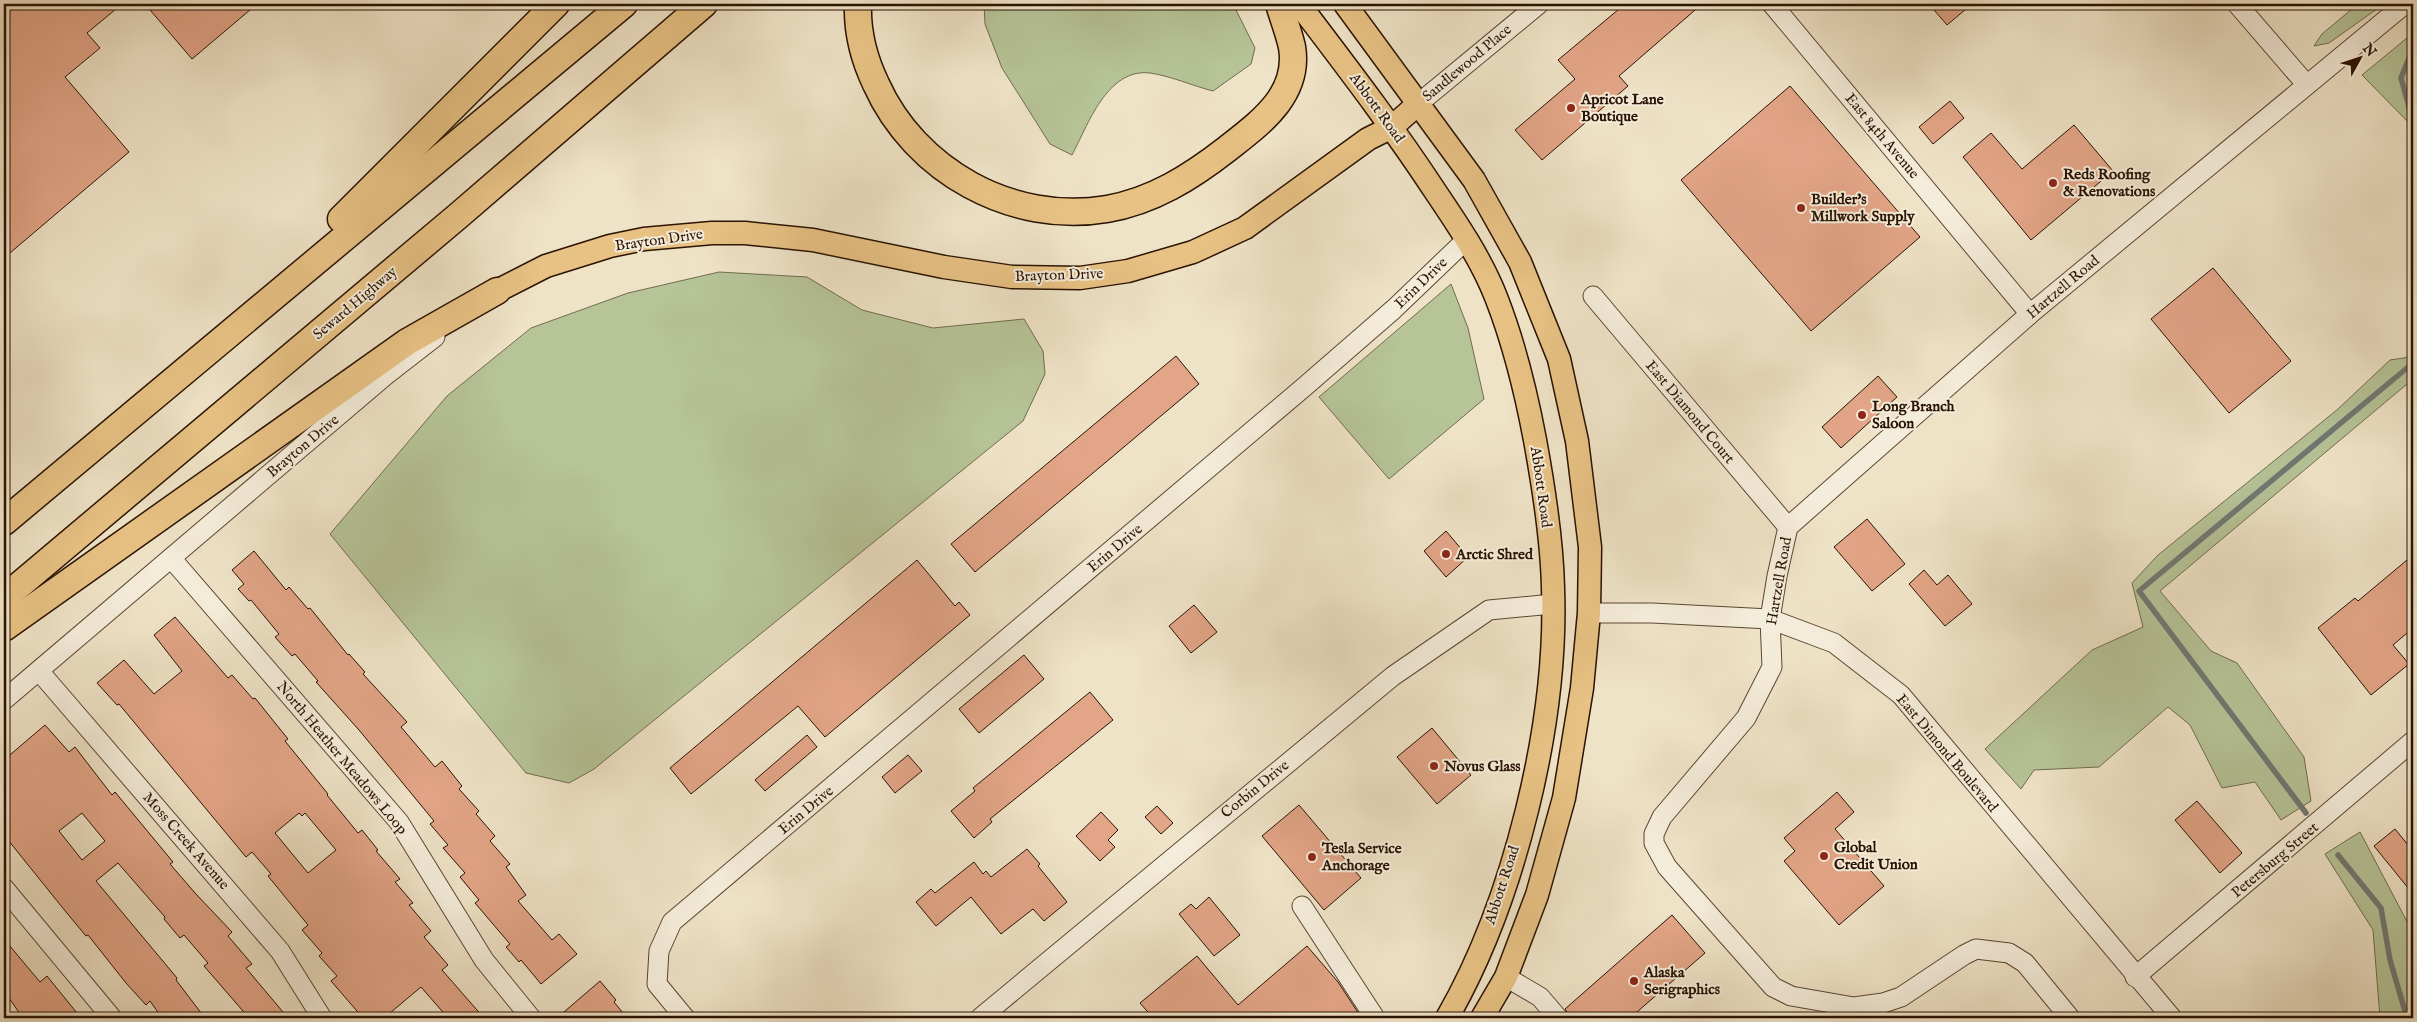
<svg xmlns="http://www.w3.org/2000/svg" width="2417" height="1022" font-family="'IM FELL English',serif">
<rect width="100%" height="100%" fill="#efe3c7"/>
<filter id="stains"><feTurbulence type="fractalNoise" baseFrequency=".004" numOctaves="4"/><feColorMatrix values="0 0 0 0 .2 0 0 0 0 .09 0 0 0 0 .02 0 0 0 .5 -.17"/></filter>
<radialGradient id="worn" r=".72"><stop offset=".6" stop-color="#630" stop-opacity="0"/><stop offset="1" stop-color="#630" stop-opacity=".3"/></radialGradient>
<g fill="#b6c498" stroke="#706c4d">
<path d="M 984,4 L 1233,4 L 1255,48 L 1251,64 L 1213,91 C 1193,86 1171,76 1150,73 C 1107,68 1088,125 1072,155 L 1050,144 L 1002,68 L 985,24 Z"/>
<path d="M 2358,4 L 2384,4 L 2329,43 L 2314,46 L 2322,34 Z"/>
<path d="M 2413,33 L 2413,127 L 2362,75 Z"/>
<path d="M 719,272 L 807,277 L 862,310 L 933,328 L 1024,319 L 1043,351 L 1045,374 L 1023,421 L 594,769 L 569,783 L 526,773 L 330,534 L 447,396 L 531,328 L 628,293 Z"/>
<path d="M 1451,284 L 1468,328 L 1484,399 L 1389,479 L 1319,397 Z"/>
<path d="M 2413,354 L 2413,379 L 2160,591 L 2211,651 L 2237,663 L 2304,757 L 2311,801 L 2281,820 L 2255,782 L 2222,788 L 2190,725 L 2168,707 L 2099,767 L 2034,770 L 2021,789 L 1985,749 L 2092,650 L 2143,627 L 2132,583 L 2158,555 L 2338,409 L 2390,360 L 2410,357 Z"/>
<path d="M 2360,832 L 2413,933 L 2413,1018 L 2380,1018 L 2373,930 L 2325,854 Z"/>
</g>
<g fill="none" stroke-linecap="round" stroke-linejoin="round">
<g stroke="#707873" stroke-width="5.5">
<path d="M 2413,48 L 2401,78 L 2413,121"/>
<path d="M 2306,813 L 2139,591 L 2413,363"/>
<path d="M 2338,855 L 2381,908 L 2390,960 L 2407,1018"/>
</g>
</g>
<g fill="#e2a587" stroke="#2a1302" fill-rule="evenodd">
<path d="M 4,4 L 122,4 L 87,33 L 100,48 L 65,77 L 129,152 L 4,258 Z"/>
<path d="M 145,4 L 257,4 L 192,59 Z"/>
<path d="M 1625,4 L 1702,4 L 1619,76 L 1628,86 L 1542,160 L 1515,130 L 1575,79 L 1558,60 Z"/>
<path d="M 1929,4 L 1972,4 L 1947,25 Z"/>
<path d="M 1790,86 L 1920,237 L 1811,331 L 1681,180 Z"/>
<path d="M 1950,101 L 1964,118 L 1933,144 L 1919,127 Z"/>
<path d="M 2074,125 L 2113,171 L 2031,240 L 1963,157 L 1991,133 L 2022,169 Z"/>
<path d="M 2213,268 L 2291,361 L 2229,413 L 2151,319 Z"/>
<path d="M 1176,356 L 1199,384 L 975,572 L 951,544 Z"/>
<path d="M 1878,376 L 1897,397 L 1841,448 L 1822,427 Z"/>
<path d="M 1867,519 L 1905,564 L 1872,591 L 1834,547 Z"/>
<path d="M 1446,531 L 1468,557 L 1446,577 L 1424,551 Z"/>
<path d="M 254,551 L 286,590 L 289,587 L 308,609 L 310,608 L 348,655 L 349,654 L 365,672 L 363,674 L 407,722 L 401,727 L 435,767 L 442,761 L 462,786 L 459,789 L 479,811 L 476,814 L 495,836 L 490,841 L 510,864 L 506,867 L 526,895 L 518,901 L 552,940 L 559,934 L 577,954 L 541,984 L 521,960 L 519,962 L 506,947 L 510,944 L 475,903 L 479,900 L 460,877 L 465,873 L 443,848 L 448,845 L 430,824 L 434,821 L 359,730 L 316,682 L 318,681 L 295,654 L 292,656 L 275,637 L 279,634 L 251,600 L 249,601 L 238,589 L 244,584 L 232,570 Z"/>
<path d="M 2413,555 L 2413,628 L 2393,645 L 2409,664 L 2371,695 L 2318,628 L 2355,598 L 2358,601 Z"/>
<path d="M 917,560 L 955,606 L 959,602 L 970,615 L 825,737 L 798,706 L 691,794 L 670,768 Z"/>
<path d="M 1924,570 L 1937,585 L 1948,575 L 1972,604 L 1945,626 L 1909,584 Z"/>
<path d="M 1194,605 L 1217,632 L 1191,653 L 1169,626 Z"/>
<path d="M 175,617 L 228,678 L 232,675 L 253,699 L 255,698 L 288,739 L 285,741 L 328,794 L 327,795 L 358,833 L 362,830 L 378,850 L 376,851 L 400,879 L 395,882 L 413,903 L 409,905 L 431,931 L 424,937 L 448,965 L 442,970 L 484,1018 L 448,1018 L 421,987 L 384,1018 L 363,1018 L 331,981 L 337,976 L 319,956 L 322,953 L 302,930 L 308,925 L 268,876 L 271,874 L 252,852 L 246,857 L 119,704 L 117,705 L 97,683 L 124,660 L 154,694 L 182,671 L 154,635 ZM 299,813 L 302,816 L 305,813 L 336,850 L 308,873 L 275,833 Z"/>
<path d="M 1024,655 L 1044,679 L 979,733 L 959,709 Z"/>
<path d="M 1090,692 L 1113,720 L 990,819 L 992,822 L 974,838 L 951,811 L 975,791 L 973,788 Z"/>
<path d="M 45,725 L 69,752 L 75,747 L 112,795 L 115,792 L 173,862 L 170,864 L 195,893 L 232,932 L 228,936 L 252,964 L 246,968 L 288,1018 L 249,1018 L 204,966 L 208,963 L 184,935 L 180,938 L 164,919 L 165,917 L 118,863 L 96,881 L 177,978 L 176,980 L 205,1018 L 162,1018 L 150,1001 L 146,1005 L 126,983 L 88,935 L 86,936 L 66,912 L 4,835 L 4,760 ZM 82,813 L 105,841 L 82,860 L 59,831 Z"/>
<path d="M 1432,728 L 1471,775 L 1437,804 L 1397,757 Z"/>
<path d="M 807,735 L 817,747 L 765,791 L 755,780 Z"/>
<path d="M 908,755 L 922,771 L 895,793 L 882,777 Z"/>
<path d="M 1837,792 L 1854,812 L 1835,829 L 1884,886 L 1839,925 L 1784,861 L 1795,851 L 1784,838 Z"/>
<path d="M 2197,801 L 2242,853 L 2220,873 L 2175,820 Z"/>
<path d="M 1299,805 L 1361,878 L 1324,910 L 1262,836 Z"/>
<path d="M 1157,806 L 1173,823 L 1161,834 L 1145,817 Z"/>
<path d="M 1101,812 L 1118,830 L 1108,840 L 1115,847 L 1100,861 L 1076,836 Z"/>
<path d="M 2395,829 L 2413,851 L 2413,894 L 2374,846 Z"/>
<path d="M 1027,849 L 1040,864 L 1038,866 L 1067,902 L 1044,921 L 1033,909 L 1001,934 L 971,897 L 936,926 L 916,902 L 931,889 L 935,893 L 974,862 L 983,874 L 986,871 L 991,877 Z"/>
<path d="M 1209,897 L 1240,935 L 1214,956 L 1179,914 L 1191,904 L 1196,909 Z"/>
<path d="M 1672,915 L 1705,953 L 1630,1018 L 1571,1018 L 1565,1009 Z"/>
<path d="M 4,939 L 40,982 L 47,976 L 81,1018 L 23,1018 L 4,991 Z"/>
<path d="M 1307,946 L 1338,982 L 1359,1014 L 1354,1018 L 1153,1018 L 1140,1003 L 1197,956 L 1238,1005 Z"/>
<path d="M 600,981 L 616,1000 L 614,1002 L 627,1018 L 557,1018 Z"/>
</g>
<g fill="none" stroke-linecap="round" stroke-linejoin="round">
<g stroke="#5b4733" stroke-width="21">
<g id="minor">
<path d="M 1772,4 L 2030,314"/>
<path d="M 2237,4 L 2306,84"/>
<path d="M 1418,104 L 1539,4"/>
<path d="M 1593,296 L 1788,527"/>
<path d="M 171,558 L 399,822 L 484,960 L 531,1018"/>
<path d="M 1589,613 L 1652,613 L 1770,619 L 1834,643 L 1901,695 L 2172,1018"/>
<path d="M 39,671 L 280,951 L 322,1018"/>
<path d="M 4,700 L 386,375 L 435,337"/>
<path d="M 4,888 L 112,1018"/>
<path d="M 1302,906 L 1375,1018"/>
<path d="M 1506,977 L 1540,997 L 1558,1018"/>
<path d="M 2135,977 L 2413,741"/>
<path d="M 685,1018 L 657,984 L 659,951 L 672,922 L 1303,388 L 1394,309 L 1467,239"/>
<path d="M 980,1018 L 1393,676 L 1489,610 L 1553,604"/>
<path d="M 2070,1018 L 2025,963 L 2009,953 L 1976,949 L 1964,955 L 1901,997 L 1883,1003 L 1854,1007 L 1791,996 L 1773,987 L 1667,867 L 1654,843 L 1654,834 L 1662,817 L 1746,718 L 1772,667 L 1770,619 L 1777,576 L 1788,527 L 2030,314 L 2405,4"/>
</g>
</g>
<g stroke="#2a1302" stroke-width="25">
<g id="major">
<path d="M 1299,4 C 1346,66 1393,127 1435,191 C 1458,225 1481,259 1496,297 C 1514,343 1526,392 1535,440 C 1544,489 1552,539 1553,588 C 1558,724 1514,901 1447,1018"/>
<path d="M 1345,4 L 1474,180 L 1520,262 L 1559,359 L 1577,441 L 1590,547 L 1589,613 L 1582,688 L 1564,798 L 1537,895 L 1506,977 L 1482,1018"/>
<path d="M 497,291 L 546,266 L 610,246 L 644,239 L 712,233 L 745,233 L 813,240 L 944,267 L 1012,277 L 1080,278 L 1128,271 L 1193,252 L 1245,228 L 1368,139 L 1392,127 L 1418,104"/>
</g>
</g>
<g stroke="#2a1302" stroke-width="29">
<g id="highway">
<path d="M 858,4 C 857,31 864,59 876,84 C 915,171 1012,225 1107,209 C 1153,201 1191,177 1227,149 C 1260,123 1300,95 1292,47 C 1289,33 1283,18 1279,4"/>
<path d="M 341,219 L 556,4"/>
<path d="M 4,522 L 624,4"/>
<path d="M 4,598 L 458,216 L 704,4"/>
<path d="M 4,628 L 407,342 L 497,291"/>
</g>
</g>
<use href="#minor" stroke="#f5eddb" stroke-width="19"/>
<use href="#major" stroke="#e8c284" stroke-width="22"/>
<use href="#highway" stroke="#e8c284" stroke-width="26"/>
</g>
<g fill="#8f2418" stroke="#f5eddb" stroke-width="2">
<circle cx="1571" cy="108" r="5"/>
<circle cx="2053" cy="183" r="5"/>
<circle cx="1801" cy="208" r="5"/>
<circle cx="1862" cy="415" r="5"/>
<circle cx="1446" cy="554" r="5"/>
<circle cx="1434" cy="766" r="5"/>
<circle cx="1824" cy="856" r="5"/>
<circle cx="1312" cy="857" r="5"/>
<circle cx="1634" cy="981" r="5"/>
</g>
<g text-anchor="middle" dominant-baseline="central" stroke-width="4" stroke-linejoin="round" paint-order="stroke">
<g font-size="15" fill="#2a1302" stroke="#f5eddb">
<text transform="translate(1467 63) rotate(-40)">Sandlewood Place</text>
<text transform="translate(1377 108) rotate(54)">Abbott Road</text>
<text transform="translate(1882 136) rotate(50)">East 84th Avenue</text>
<text transform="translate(659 240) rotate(-8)">Brayton Drive</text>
<text transform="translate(1059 275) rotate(-2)">Brayton Drive</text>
<text transform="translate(1421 283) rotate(-44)">Erin Drive</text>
<text transform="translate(2063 287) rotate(-40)">Hartzell Road</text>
<text transform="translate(355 303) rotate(-40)">Seward Highway</text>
<text transform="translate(1690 412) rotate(50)">East Diamond Court</text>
<text transform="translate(303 446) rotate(-40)">Brayton Drive</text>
<text transform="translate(1541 487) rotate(82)">Abbott Road</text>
<text transform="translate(1115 548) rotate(-40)">Erin Drive</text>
<text transform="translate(1779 581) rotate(-80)">Hartzell Road</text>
<text transform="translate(1947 753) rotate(50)">East Dimond Boulevard</text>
<text transform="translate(342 758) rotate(50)">North Heather Meadows Loop</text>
<text transform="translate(1255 789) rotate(-39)">Corbin Drive</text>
<text transform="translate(806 810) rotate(-40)">Erin Drive</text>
<text transform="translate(186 841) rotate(49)">Moss Creek Avenue</text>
<text transform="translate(2275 860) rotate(-40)">Petersburg Street</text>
<text transform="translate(1502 885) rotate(-72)">Abbott Road</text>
</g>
<g font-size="15" font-weight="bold" fill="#2a1302" stroke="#f5eddb" text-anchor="start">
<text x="1581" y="99">Apricot Lane<tspan x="1581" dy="17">Boutique</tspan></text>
<text x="2063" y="174">Reds Roofing<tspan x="2063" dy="17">&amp; Renovations</tspan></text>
<text x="1811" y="199">Builder's<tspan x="1811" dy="17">Millwork Supply</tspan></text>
<text x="1872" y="406">Long Branch<tspan x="1872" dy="17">Saloon</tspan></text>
<text x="1456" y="554">Arctic Shred</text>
<text x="1444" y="766">Novus Glass</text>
<text x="1834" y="847">Global<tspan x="1834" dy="17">Credit Union</tspan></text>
<text x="1322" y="848">Tesla Service<tspan x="1322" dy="17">Anchorage</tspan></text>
<text x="1644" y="972">Alaska<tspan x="1644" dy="17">Serigraphics</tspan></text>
</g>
</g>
<rect width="2417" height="1022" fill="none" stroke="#efe3c7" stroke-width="20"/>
<rect x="5" y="5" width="2407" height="1012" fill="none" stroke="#2a1302" stroke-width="2.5"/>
<rect x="10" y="10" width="2397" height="1002" fill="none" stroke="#2a1302"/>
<g transform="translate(2360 58) rotate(50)" stroke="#f5eddb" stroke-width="4" paint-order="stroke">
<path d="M0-4L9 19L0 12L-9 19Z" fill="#2a1302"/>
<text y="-8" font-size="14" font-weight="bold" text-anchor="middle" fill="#2a1302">N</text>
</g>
<rect width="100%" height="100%" filter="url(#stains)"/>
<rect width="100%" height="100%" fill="url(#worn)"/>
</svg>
